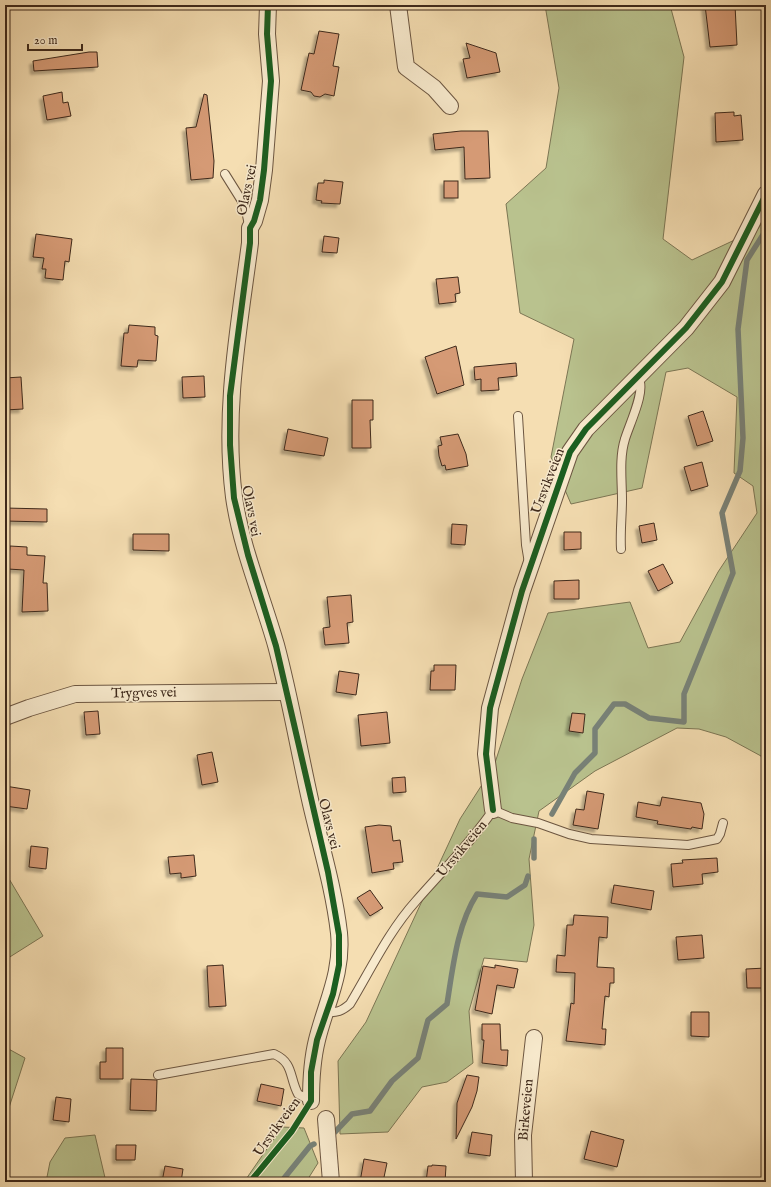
<svg xmlns="http://www.w3.org/2000/svg" width="771" height="1187" font-family="'IM FELL English',serif">
<defs>
<filter id="shadow"><feDropShadow dx="-3.5" dy="3.5" stdDeviation="1" flood-color="#0004"/></filter>
</defs>
<rect width="100%" height="100%" fill="#f5deb2"/>
<filter id="stains"><feTurbulence type="fractalNoise" baseFrequency=".005" numOctaves="4"/><feColorMatrix values="0 0 0 0 .2 0 0 0 0 .09 0 0 0 0 .02 0 0 0 .5 -.17"/></filter>
<radialGradient id="worn" r=".72"><stop offset=".6" stop-color="#630" stop-opacity="0"/><stop offset="1" stop-color="#630" stop-opacity=".3"/></radialGradient>
<g fill="#b9c28e" stroke="#7c7654">
<path d="M 545,5 L 670,5 L 684,57 L 663,239 L 692,260 L 758,229 L 766,216 L 766,765 L 761,756 L 726,737 L 699,729 L 677,728 L 595,771 L 539,811 L 529,859 L 534,925 L 527,962 L 484,958 L 469,1011 L 473,1063 L 447,1082 L 422,1087 L 388,1132 L 340,1134 L 338,1061 L 366,1022 L 460,819 L 494,766 L 522,679 L 548,613 L 630,602 L 648,648 L 680,642 L 718,572 L 757,513 L 753,486 L 734,473 L 737,397 L 688,368 L 666,372 L 642,488 L 571,504 L 551,457 L 574,339 L 520,313 L 506,204 L 546,168 L 559,88 Z"/>
<path d="M 5,872 L 43,936 L 5,960 Z"/>
<path d="M 5,1047 L 25,1058 L 5,1120 Z"/>
<path d="M 282,1127 L 304,1128 L 318,1163 L 306,1182 L 244,1182 Z"/>
<path d="M 95,1135 L 106,1182 L 46,1182 L 50,1162 L 65,1138 Z"/>
</g>
<g fill="none" stroke-linecap="round" stroke-linejoin="round">
<g stroke="#788177" stroke-width="5.5">
<path d="M 552,814 L 575,773 L 595,753 L 595,729 L 614,704 L 625,704 L 649,718 L 684,722 L 684,694 L 733,573 L 722,513 L 740,471 L 743,438 L 738,329 L 747,260 L 766,230"/>
<path d="M 534,839 L 534,858"/>
<path d="M 335,1132 L 352,1114 L 370,1111 L 392,1081 L 418,1058 L 428,1020 L 447,1004 C 453,967 457,925 477,894 L 507,897 L 525,885 L 528,876"/>
<path d="M 281,1182 L 310,1146 L 314,1144"/>
</g>
</g>
<g fill="#d59a75" stroke="#3e291b" filter="url(#shadow)">
<path d="M 705,5 L 735,5 L 737,45 L 710,47 Z"/>
<path d="M 319,31 L 339,34 L 333,66 L 339,67 L 334,96 L 325,94 L 320,97 L 314,96 L 311,92 L 301,90 L 309,53 L 314,54 Z"/>
<path d="M 466,43 L 496,53 L 500,72 L 467,78 L 463,59 L 470,58 Z"/>
<path d="M 89,52 L 97,52 L 98,67 L 34,71 L 33,61 Z"/>
<path d="M 62,92 L 63,103 L 68,102 L 71,116 L 47,120 L 43,96 Z"/>
<path d="M 204,94 L 207,95 L 214,161 L 213,178 L 191,180 L 186,128 L 196,127 Z"/>
<path d="M 734,112 L 734,116 L 741,115 L 743,140 L 716,142 L 715,113 Z"/>
<path d="M 461,131 L 488,131 L 490,178 L 465,179 L 464,147 L 435,150 L 433,134 Z"/>
<path d="M 324,180 L 343,182 L 340,204 L 321,203 L 322,201 L 316,200 L 318,183 L 324,183 Z"/>
<rect x="444" y="181" width="14" height="17"/>
<path d="M 36,234 L 72,239 L 69,262 L 65,261 L 63,280 L 45,278 L 46,269 L 42,269 L 44,258 L 33,257 Z"/>
<path d="M 324,236 L 339,238 L 337,253 L 322,252 Z"/>
<path d="M 458,277 L 460,293 L 455,294 L 456,302 L 439,304 L 436,279 Z"/>
<path d="M 129,325 L 155,327 L 155,335 L 158,336 L 156,361 L 138,360 L 137,367 L 121,366 L 124,333 L 128,333 Z"/>
<path d="M 456,346 L 464,385 L 437,394 L 425,357 Z"/>
<path d="M 516,363 L 517,376 L 498,378 L 499,390 L 481,391 L 481,379 L 475,380 L 474,367 Z"/>
<path d="M 204,376 L 205,397 L 183,398 L 182,377 Z"/>
<path d="M 21,377 L 23,409 L 5,410 L 5,378 Z"/>
<path d="M 352,400 L 373,400 L 373,420 L 370,420 L 371,448 L 352,448 Z"/>
<path d="M 703,411 L 713,441 L 697,446 L 688,416 Z"/>
<path d="M 288,429 L 328,438 L 324,456 L 284,450 Z"/>
<path d="M 458,434 L 466,454 L 468,466 L 446,470 L 445,465 L 442,466 L 439,456 L 438,446 L 442,445 L 440,437 Z"/>
<path d="M 702,462 L 708,486 L 691,491 L 684,467 Z"/>
<path d="M 5,508 L 47,509 L 47,522 L 5,521 Z"/>
<path d="M 654,523 L 657,540 L 642,543 L 639,526 Z"/>
<path d="M 452,524 L 467,525 L 465,545 L 451,544 Z"/>
<path d="M 564,532 L 581,532 L 581,549 L 564,550 Z"/>
<path d="M 133,534 L 169,534 L 169,551 L 133,550 Z"/>
<path d="M 10,546 L 27,547 L 27,555 L 45,556 L 43,583 L 47,583 L 48,611 L 22,612 L 24,570 L 8,569 Z"/>
<path d="M 663,564 L 673,583 L 658,591 L 648,571 Z"/>
<path d="M 579,580 L 579,599 L 554,599 L 554,581 Z"/>
<path d="M 351,595 L 353,622 L 347,623 L 349,643 L 325,645 L 323,628 L 330,627 L 327,597 Z"/>
<path d="M 434,665 L 456,665 L 455,690 L 430,690 L 431,671 L 434,671 Z"/>
<path d="M 339,671 L 359,674 L 356,695 L 336,692 Z"/>
<path d="M 98,711 L 100,734 L 86,735 L 84,712 Z"/>
<path d="M 387,712 L 390,743 L 361,746 L 358,715 Z"/>
<path d="M 572,713 L 585,714 L 583,733 L 569,731 Z"/>
<path d="M 212,752 L 218,782 L 202,785 L 197,755 Z"/>
<path d="M 405,777 L 406,792 L 393,793 L 392,778 Z"/>
<path d="M 5,786 L 30,790 L 27,809 L 5,806 Z"/>
<path d="M 587,791 L 604,794 L 598,829 L 573,825 L 576,809 L 584,810 Z"/>
<path d="M 662,797 L 701,803 L 704,814 L 702,829 L 692,827 L 691,829 L 657,824 L 658,821 L 636,817 L 638,802 L 660,806 Z"/>
<path d="M 379,825 L 391,826 L 393,841 L 400,840 L 403,862 L 393,863 L 394,869 L 372,873 L 365,827 Z"/>
<path d="M 31,846 L 48,848 L 46,869 L 29,867 Z"/>
<path d="M 194,855 L 196,876 L 181,878 L 181,873 L 170,874 L 168,857 Z"/>
<path d="M 717,858 L 718,872 L 702,874 L 703,884 L 673,887 L 671,864 L 683,863 L 682,860 Z"/>
<path d="M 614,885 L 654,891 L 651,910 L 611,903 Z"/>
<path d="M 370,890 L 383,908 L 370,916 L 357,898 Z"/>
<path d="M 574,915 L 608,917 L 607,938 L 599,937 L 597,967 L 614,968 L 614,983 L 610,983 L 609,997 L 605,996 L 602,1029 L 606,1029 L 605,1045 L 566,1041 L 571,1003 L 574,1004 L 575,973 L 556,972 L 557,955 L 565,956 L 567,925 L 573,925 Z"/>
<path d="M 702,935 L 704,958 L 678,960 L 676,937 Z"/>
<path d="M 223,965 L 226,1006 L 209,1007 L 207,966 Z"/>
<path d="M 495,965 L 518,969 L 514,988 L 497,985 L 492,1014 L 475,1010 L 483,966 L 495,968 Z"/>
<path d="M 766,968 L 766,988 L 747,988 L 746,969 Z"/>
<path d="M 691,1012 L 709,1012 L 709,1037 L 691,1036 Z"/>
<path d="M 482,1024 L 500,1024 L 501,1050 L 508,1050 L 507,1066 L 482,1063 L 484,1040 L 482,1040 Z"/>
<path d="M 106,1048 L 123,1048 L 123,1079 L 100,1079 L 100,1062 L 106,1062 Z"/>
<path d="M 467,1075 L 479,1077 L 477,1091 L 472,1107 L 456,1139 L 457,1103 Z"/>
<path d="M 131,1079 L 157,1080 L 156,1111 L 130,1110 Z"/>
<path d="M 261,1084 L 284,1089 L 281,1106 L 257,1101 Z"/>
<path d="M 56,1097 L 71,1099 L 69,1122 L 53,1120 Z"/>
<path d="M 591,1131 L 624,1140 L 617,1167 L 584,1159 Z"/>
<path d="M 472,1132 L 492,1135 L 490,1156 L 468,1153 Z"/>
<path d="M 116,1145 L 136,1145 L 135,1160 L 116,1160 Z"/>
<path d="M 364,1159 L 387,1163 L 383,1182 L 360,1182 Z"/>
<path d="M 432,1165 L 446,1166 L 445,1182 L 426,1182 L 428,1166 L 432,1166 Z"/>
<path d="M 165,1166 L 183,1169 L 181,1182 L 162,1182 Z"/>
</g>
<g fill="none" stroke-linecap="round" stroke-linejoin="round">
<g stroke="#6c5641" stroke-width="10">
<g id="lane">
<path d="M 225,174 L 245,206 L 249,225"/>
<path d="M 518,416 L 526,545 L 529,563"/>
<path d="M 621,549 C 620,532 622,516 622,500 C 622,480 619,458 625,439 C 629,425 647,389 638,378"/>
<path d="M 326,1012 C 337,1013 342,1011 350,1004 C 371,969 389,931 416,901 C 442,871 470,844 493,810 L 512,818 L 538,823 L 569,834 L 591,839 L 688,845 L 717,839 L 720,834 L 723,823"/>
<path d="M 158,1075 L 274,1054 C 294,1063 289,1077 298,1094 L 311,1101"/>
</g>
</g>
<g stroke="#6c5641" stroke-width="18">
<g id="street">
<path d="M 268,5 L 267,34 L 271,81 L 264,170 L 260,200 L 254,221 L 250,228 L 250,243 C 239,327 223,412 234,497 C 241,547 262,596 276,645 C 290,697 299,751 311,804 C 321,847 334,889 339,933 C 343,973 326,1003 317,1040 C 312,1060 311,1080 311,1101"/>
<path d="M 398,5 L 406,67 L 434,88 L 450,106"/>
<path d="M 5,717 L 29,708 L 75,694 L 286,692"/>
<path d="M 493,810 L 486,754 L 490,708 L 522,591 L 570,452 L 586,429 L 686,328 L 722,282 L 766,194"/>
<path d="M 326,1119 L 331,1182"/>
<path d="M 524,1182 L 523,1135 L 534,1038"/>
</g>
</g>
<use href="#lane" stroke="#f8eacd" stroke-width="8"/>
<use href="#street" stroke="#f8eacd" stroke-width="16"/>
<g stroke="#f8eacd" stroke-width="8">
<g id="cycleway">
<path d="M 493,810 L 486,754 L 490,708 L 522,591 L 570,452 L 586,429 L 686,328 L 722,282 L 766,194"/>
<path d="M 250,1182 L 292,1131 L 311,1101 L 311,1072 L 317,1040 L 333,994 L 339,965 L 339,935 L 328,872 L 276,646 L 248,555 L 234,498 L 230,445 L 230,396 L 250,243 L 250,228 L 254,221 L 260,200 L 264,170 L 271,81 L 267,34 L 268,5"/>
</g>
</g>
<use href="#cycleway" stroke="#1b5e20" stroke-width="6"/>
</g>
<g text-anchor="middle" dominant-baseline="central" stroke-width="3" stroke-linejoin="round" paint-order="stroke">
<g font-size="14" fill="#3e291b" stroke="#f8eacd">
<text transform="translate(247 190) rotate(-78)">Olavs vei</text>
<text transform="translate(548 481) rotate(-69)">Ursvikveien</text>
<text transform="translate(251 511) rotate(79)">Olavs vei</text>
<text transform="translate(144 693) rotate(-1)">Trygves vei</text>
<text transform="translate(329 824) rotate(76)">Olavs vei</text>
<text transform="translate(462 849) rotate(-50)">Ursvikveien</text>
<text transform="translate(526 1110) rotate(-85)">Birkeveien</text>
<text transform="translate(277 1127) rotate(-54)">Ursvikveien</text>
</g>
</g>
<rect width="771" height="1187" fill="none" stroke="#f5deb2" stroke-width="20"/>
<rect x="6" y="6" width="759" height="1175" fill="none" stroke="#3e291b" stroke-width="2"/>
<rect x="10" y="10" width="751" height="1167" fill="none" stroke="#3e291b"/>
<path d="M28 44v6h54v-6" fill="none" stroke="#3e291b" stroke-width="2"/>
<text x="34" y="44" font-size="12" fill="#3e291b" stroke="#f8eacd" stroke-width="3" paint-order="stroke">20 m</text>
<rect width="100%" height="100%" filter="url(#stains)"/>
<rect width="100%" height="100%" fill="url(#worn)"/>
</svg>
